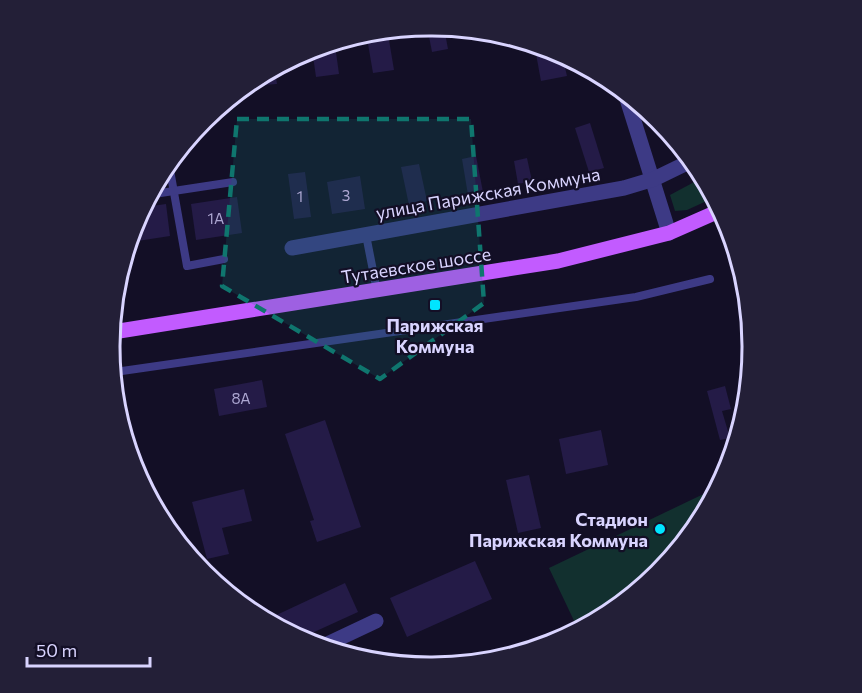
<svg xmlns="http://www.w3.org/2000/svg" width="862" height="693" font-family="Commissioner,sans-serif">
<rect width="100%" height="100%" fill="#130f26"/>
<g fill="#12302f">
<path d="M 698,180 L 711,199 L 687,210 L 675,211 L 670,195 Z"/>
<path d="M 714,489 L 658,574 L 577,627 L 549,568 Z"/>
</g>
<g fill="#241b47">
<path d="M 427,26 L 444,28 L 448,49 L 432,52 Z"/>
<path d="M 388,34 L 394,70 L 373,73 L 367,38 Z"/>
<path d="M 335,45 L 339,74 L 316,77 L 312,49 Z"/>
<path d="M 553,50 L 562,55 L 567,76 L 541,81 L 536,54 Z"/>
<path d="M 275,72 L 277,84 L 263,85 L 262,81 Z"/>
<path d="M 590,123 L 604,168 L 589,172 L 575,128 Z"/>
<path d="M 476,156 L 483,192 L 468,195 L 462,159 Z"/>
<path d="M 527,158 L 532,181 L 518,184 L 514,161 Z"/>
<path d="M 419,164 L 427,201 L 409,205 L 401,167 Z"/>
<path d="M 305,172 L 311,217 L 294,219 L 288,174 Z"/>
<path d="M 360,176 L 365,209 L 332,214 L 327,182 Z"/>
<path d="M 237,197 L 242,233 L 196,240 L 191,204 Z"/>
<path d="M 166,204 L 170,236 L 131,242 L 135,223 L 145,207 Z"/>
<path d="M 262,380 L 267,407 L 219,416 L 214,389 Z"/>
<path d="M 725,386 L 731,409 L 722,411 L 730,438 L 720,440 L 707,391 Z"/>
<path d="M 325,420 L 361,527 L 317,542 L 310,521 L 314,520 L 285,434 Z"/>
<path d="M 601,430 L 608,465 L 566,474 L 559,439 Z"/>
<path d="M 529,475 L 541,528 L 518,533 L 506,480 Z"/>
<path d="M 244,489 L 252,521 L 222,528 L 229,554 L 207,559 L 192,502 Z"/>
<path d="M 475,561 L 492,599 L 407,637 L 390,598 Z"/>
<path d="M 345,583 L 358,612 L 301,638 L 270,618 Z"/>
</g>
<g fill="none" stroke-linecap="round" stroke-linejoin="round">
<g stroke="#3d3a85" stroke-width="8">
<path d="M 170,170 L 187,266 L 224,259"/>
<path d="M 154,194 L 233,182"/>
<path d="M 366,235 L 377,291"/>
<path d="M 115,372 L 636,297 L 710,279"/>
</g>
<g stroke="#3d3a85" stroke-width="15">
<path d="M 627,99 L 669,233"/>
<path d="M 292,248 L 624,188 L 654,179 L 687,163"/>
<path d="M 323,646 L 376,621"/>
</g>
<path stroke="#c25bff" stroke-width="15" d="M 113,332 L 558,261 L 669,233 L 719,211"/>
</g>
<path fill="#0f766e" fill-opacity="0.2" stroke="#0f766e" stroke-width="4.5" stroke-dasharray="12 8" stroke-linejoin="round" d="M 237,119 L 471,119 L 484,303 L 380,379 L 222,286 Z"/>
<g fill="#00e5ff" stroke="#130f26" stroke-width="2">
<rect x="429" y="299" width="12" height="12" rx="3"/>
<circle cx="660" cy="529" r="6"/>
</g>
<g text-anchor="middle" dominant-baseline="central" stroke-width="4.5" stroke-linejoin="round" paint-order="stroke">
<g font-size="15" fill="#aca6d1">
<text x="346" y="195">3</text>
<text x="300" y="196">1</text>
<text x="216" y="218">1А</text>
<text x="241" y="398">8А</text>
</g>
<g font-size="18" fill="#d9d4ff" stroke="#130f26">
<text transform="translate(488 193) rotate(-10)">улица Парижская Коммуна</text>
<text transform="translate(416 265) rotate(-9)">Тутаевское шоссе</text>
</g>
<g font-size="18" font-weight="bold" fill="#d9d4ff" stroke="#130f26">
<text x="435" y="325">Парижская<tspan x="435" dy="21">Коммуна</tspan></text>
<text x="648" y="519" text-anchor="end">Стадион<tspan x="648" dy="21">Парижская Коммуна</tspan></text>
</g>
</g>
<path d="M0 0H862V693H0ZM430 36H432A310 310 0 0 1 742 346V347A310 310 0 0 1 432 657H430A310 310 0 0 1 120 347V346A310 310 0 0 1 430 36Z" fill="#231f37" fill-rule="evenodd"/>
<path fill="none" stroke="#d9d4ff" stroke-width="3" d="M430 36H432A310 310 0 0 1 742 346V347A310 310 0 0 1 432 657H430A310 310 0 0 1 120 347V346A310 310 0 0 1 430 36Z"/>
<path d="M27 657v9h123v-9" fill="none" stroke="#d9d4ff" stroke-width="3"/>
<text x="36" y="657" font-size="18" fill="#d9d4ff" stroke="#130f26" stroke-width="4.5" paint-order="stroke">50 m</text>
</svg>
